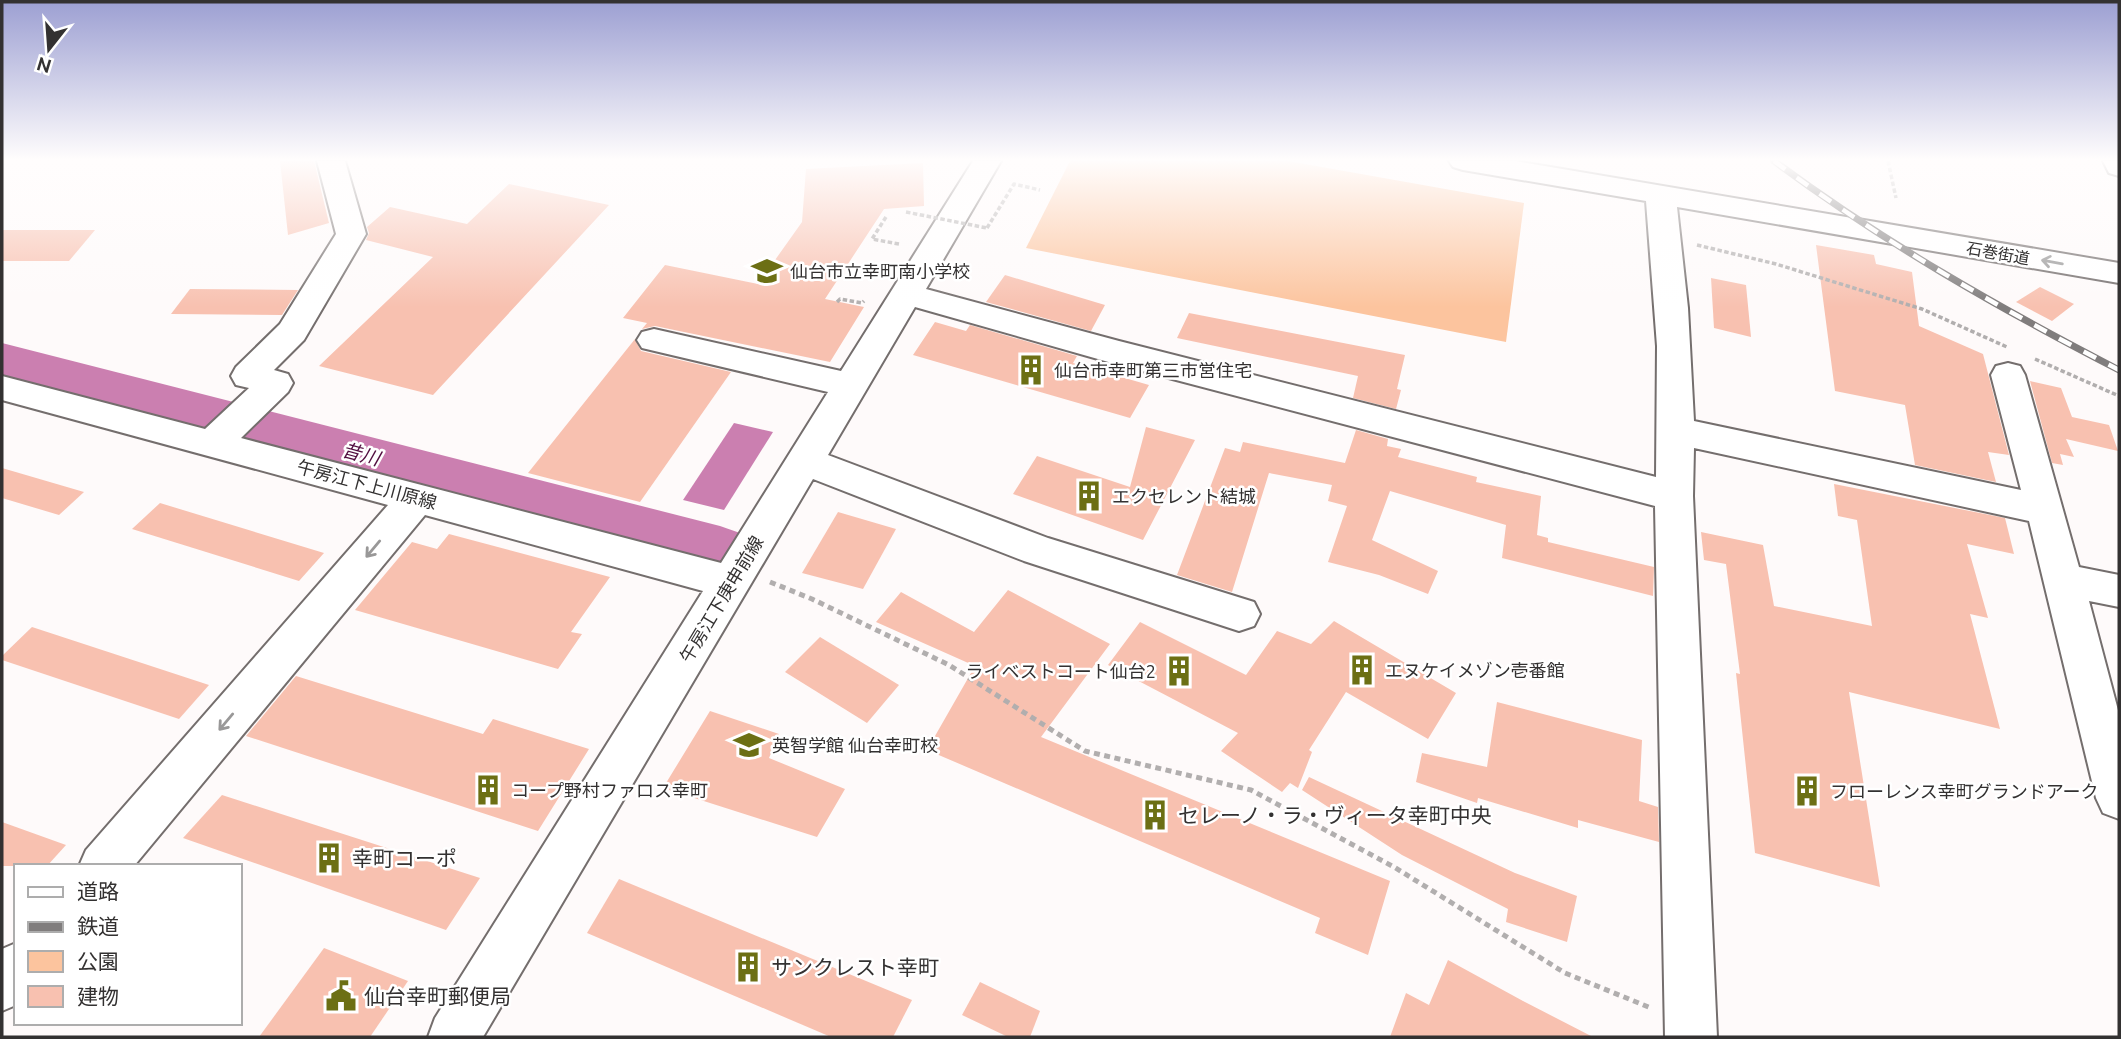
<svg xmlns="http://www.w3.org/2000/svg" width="2121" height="1039" font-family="Ubuntu,'Noto Sans JP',sans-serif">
<rect width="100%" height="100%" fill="#fefafa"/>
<path fill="#fcc49e" d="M 1070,161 L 1288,161 L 1524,203 L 1506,342 L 1026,248 Z"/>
<path fill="#cb7fb0" d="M 734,423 L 773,432 L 724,510 L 683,500 Z"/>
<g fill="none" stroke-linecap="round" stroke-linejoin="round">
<path fill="#cb7fb0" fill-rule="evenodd" d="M 2,343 L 720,526 L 740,533 L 749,549 L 740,565 L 720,572 L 2,377 Z"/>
</g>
<g fill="#f8c1b0">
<path d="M 280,161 L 314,161 L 329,223 L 288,235 Z"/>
<path d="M 923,163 L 924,206 L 884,209 L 825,299 L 864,307 L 830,362 L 655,326 L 642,329 L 647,323 L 623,318 L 665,265 L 758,284 L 802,222 L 806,169 Z"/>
<path d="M 509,184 L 609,205 L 433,395 L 319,366 L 433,257 L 366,240 L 369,233 L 367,227 L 390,207 L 467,224 Z"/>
<path d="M 2,230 L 95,230 L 69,261 L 2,261 Z"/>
<path d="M 1816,245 L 1874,255 L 1876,264 L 1912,272 L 1919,326 L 1983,354 L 2009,455 L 1988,452 L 1996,482 L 1915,465 L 1905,405 L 1835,391 Z"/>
<path d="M 1005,275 L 1105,305 L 1091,331 L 986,302 Z"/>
<path d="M 1711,278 L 1746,285 L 1751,337 L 1714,328 Z"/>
<path d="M 2040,287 L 2074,304 L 2052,321 L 2016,302 Z"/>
<path d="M 190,289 L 298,290 L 282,315 L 171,314 Z"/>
<path d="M 1189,313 L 1405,355 L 1397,389 L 1401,390 L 1396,409 L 1353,398 L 1358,376 L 1177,338 Z"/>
<path d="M 935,322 L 966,331 L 970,325 L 1077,356 L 1073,363 L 1149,385 L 1130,418 L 913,355 Z"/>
<path d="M 635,339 L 641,351 L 731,372 L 640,502 L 528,473 Z"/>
<path d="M 2030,381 L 2061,388 L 2072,417 L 2109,425 L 2118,451 L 2066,439 L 2074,457 L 2060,454 L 2063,465 L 2052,463 Z"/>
<path d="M 1146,427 L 1195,440 L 1143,540 L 1013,494 L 1037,456 L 1130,487 Z"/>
<path d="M 1356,430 L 1388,439 L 1387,446 L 1401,449 L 1398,457 L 1477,477 L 1476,482 L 1541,496 L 1537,535 L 1548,538 L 1548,542 L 1654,567 L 1653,596 L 1502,558 L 1506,525 L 1390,491 L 1372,540 L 1438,571 L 1428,594 L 1379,575 L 1328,562 L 1347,506 L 1328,501 L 1332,485 L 1269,473 L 1232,592 L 1177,575 L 1225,448 L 1240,452 L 1243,442 L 1345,463 Z"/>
<path d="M 2,468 L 84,492 L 59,515 L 2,498 Z"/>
<path d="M 1834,484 L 2005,518 L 2014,554 L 1967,544 L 1988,618 L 1970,614 L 2000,729 L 1849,692 L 1880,887 L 1755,853 L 1736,673 L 1740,674 L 1726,564 L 1704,560 L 1701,532 L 1763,545 L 1774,606 L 1872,626 L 1857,520 L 1838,516 Z"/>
<path d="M 160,503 L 324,553 L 299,581 L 132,529 Z"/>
<path d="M 838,512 L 896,529 L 863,589 L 802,573 Z"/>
<path d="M 449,534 L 610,577 L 571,632 L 582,634 L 558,669 L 355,610 L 412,542 L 437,549 Z"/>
<path d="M 1008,590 L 1110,644 L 1041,737 L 1390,881 L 1368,955 L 1315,933 L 1320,918 L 927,750 L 975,666 L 876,622 L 901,592 L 974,632 Z"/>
<path d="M 1334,621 L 1456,693 L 1428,739 L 1346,692 L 1309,750 L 1312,752 L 1298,788 L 1290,783 L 1282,792 L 1221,751 L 1238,733 L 1108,665 L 1140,622 L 1246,675 L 1277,631 L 1311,644 Z"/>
<path d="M 32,627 L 209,685 L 179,719 L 2,660 L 2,656 Z"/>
<path d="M 820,637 L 899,685 L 867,723 L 785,672 Z"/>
<path d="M 296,676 L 483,734 L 493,719 L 589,749 L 538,831 L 246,736 Z"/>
<path d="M 1497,702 L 1642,740 L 1639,801 L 1658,807 L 1659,842 L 1578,820 L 1578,828 L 1478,798 L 1477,803 L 1416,782 L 1422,753 L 1487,767 Z"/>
<path d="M 710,711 L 779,734 L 769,758 L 845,789 L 817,837 L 663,788 Z"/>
<path d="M 1309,777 L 1515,873 L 1577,896 L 1567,942 L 1506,922 L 1508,909 L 1402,855 L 1302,790 Z"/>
<path d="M 222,795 L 480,878 L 446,930 L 183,838 Z"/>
<path d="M 2,822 L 66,845 L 47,866 L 2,866 Z"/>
<path d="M 619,879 L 912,1000 L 893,1037 L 831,1037 L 587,933 Z"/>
<path d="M 324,948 L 408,981 L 370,1037 L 259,1037 Z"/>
<path d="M 1448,960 L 1523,1001 L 1593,1037 L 1390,1037 L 1406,993 L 1429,1005 Z"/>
<path d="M 980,982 L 1040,1011 L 1030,1037 L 1008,1037 L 962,1015 Z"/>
</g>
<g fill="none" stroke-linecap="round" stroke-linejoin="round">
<g stroke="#746e6d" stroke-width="4">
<g id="minor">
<path d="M 317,161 L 345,161 L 366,234 L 304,340 L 274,370 L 288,374 L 293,383 L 288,392 L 241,438 L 721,563 L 828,392 L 642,348 L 637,340 L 642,332 L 654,329 L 841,371 L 973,161 L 1001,161 L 926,289 L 1119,341 L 1656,477 L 1657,346 L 1646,201 L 1463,170 L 1453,167 L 1449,161 L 1515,161 L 2119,263 L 2119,283 L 1677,207 L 1688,308 L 1694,421 L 2021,490 L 1991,375 L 1996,366 L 2008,363 L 2020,366 L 2025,375 L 2079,567 L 2119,575 L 2119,607 L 2089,601 L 2119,714 L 2119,819 L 2103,813 L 2096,798 L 2029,521 L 1694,448 L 1693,496 L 1717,1037 L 1665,1037 L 1655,506 L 1119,365 L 915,307 L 828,455 L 1048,538 L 1254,602 L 1260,614 L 1254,626 L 1239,631 L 1024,561 L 813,479 L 483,1037 L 428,1037 L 435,1018 L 703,591 L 425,515 L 134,866 L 79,866 L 86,850 L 388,505 L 2,400 L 2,376 L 205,429 L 249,388 L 236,385 L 231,376 L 236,367 L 280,324 L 336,234 Z"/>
<path d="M 2103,161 L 2119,161 L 2119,176 L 2109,173 Z"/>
<path d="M 16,943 L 16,1005 L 2,1011 L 2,949 Z"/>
</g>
</g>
<g stroke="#b1aeae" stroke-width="3.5" stroke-dasharray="4.5 2.5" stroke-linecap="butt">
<path d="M 1888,161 L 1896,198"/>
<path d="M 886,217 L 872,239 L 899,244"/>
<path d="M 987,228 L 1014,184 L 1040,190"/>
<path d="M 1697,245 L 1776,264 L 1922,309 L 2007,347"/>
<path d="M 837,302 L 840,299 L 862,303 L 864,301"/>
<path d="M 2035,359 L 2119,396"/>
</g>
<path stroke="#b1aeae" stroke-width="5" stroke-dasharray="6 4.5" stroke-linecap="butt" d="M 770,582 L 812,599 L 949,665 L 1085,751 L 1251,790 L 1394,867 L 1565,973 L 1651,1008"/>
<use href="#minor" fill="#fff" fill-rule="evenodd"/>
<g stroke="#807d7d" stroke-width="7">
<path id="rail" d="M 1774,161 C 1883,242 1999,308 2119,370"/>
</g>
<use href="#rail" stroke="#fff" stroke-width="4.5" stroke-dasharray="14" stroke-linecap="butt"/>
<path stroke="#b1aeae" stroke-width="3.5" stroke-dasharray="4.5 2.5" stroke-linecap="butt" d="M 906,212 L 987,228"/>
</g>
<defs><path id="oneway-shaft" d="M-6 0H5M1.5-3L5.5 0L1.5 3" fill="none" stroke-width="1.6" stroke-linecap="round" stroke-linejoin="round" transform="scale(1.75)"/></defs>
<g stroke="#999898">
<use href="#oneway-shaft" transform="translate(2052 262) rotate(-170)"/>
<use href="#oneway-shaft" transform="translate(373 549) rotate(130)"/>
<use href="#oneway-shaft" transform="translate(226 722) rotate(130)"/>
</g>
<linearGradient id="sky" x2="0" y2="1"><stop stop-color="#9c9fd2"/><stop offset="0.52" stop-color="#fffdfd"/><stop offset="1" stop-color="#fffdfd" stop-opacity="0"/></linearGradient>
<rect width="2121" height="307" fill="url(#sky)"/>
<defs>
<g id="school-bare" transform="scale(2.415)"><path d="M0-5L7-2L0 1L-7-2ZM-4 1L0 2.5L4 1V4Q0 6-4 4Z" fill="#6c6f14" stroke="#fff" stroke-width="2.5" paint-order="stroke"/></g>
<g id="building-bare" transform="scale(2.415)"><path d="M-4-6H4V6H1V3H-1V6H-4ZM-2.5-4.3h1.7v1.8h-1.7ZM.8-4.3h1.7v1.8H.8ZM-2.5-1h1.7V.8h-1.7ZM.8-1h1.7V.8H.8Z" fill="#6c6f14" stroke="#fff" stroke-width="2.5" paint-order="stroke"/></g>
<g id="civic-bare" transform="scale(2.415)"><path d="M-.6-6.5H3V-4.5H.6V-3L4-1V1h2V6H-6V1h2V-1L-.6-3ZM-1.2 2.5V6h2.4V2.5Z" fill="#6c6f14" stroke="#fff" stroke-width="2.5" paint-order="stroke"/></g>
</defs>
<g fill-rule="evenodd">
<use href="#school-bare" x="767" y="271"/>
<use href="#building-bare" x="1031" y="370"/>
<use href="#building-bare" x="1089" y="496"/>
<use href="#building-bare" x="1362" y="670"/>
<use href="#building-bare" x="1179" y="671"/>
<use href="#school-bare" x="749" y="745"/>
<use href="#building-bare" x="488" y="790"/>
<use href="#building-bare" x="1807" y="791"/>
<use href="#building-bare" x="1155" y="815"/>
<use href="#building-bare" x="329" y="858"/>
<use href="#building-bare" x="748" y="967"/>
<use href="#civic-bare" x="341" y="996"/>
</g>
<g text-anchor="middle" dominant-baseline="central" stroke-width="5" stroke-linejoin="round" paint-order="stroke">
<g font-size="16" fill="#333131" stroke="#fff">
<text transform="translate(1998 253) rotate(10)">石巻街道</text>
</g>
<g font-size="18" fill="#333131" stroke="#fff" text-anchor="start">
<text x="790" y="271">仙台市立幸町南小学校</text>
<text x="1054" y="370">仙台市幸町第三市営住宅</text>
<text x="1112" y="496">エクセレント結城</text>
<text x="1385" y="670">エヌケイメゾン壱番館</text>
<text x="1156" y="671" text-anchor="end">ライベストコート仙台2</text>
<text x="772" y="745">英智学館 仙台幸町校</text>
<text x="511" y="790">コープ野村ファロス幸町</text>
<text x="1830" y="791">フローレンス幸町グランドアーク</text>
</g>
<g font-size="18" fill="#333131" stroke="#fff">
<text transform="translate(367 484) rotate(15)">午房江下上川原線</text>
<text transform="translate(721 599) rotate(-59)">午房江下庚申前線</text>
</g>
<g font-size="19" font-style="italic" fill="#510d3f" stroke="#fff">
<text transform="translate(361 454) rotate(15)">昔川</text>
</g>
<g font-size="21" fill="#333131" stroke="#fff" text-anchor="start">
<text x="1178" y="815">セレーノ・ラ・ヴィータ幸町中央</text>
<text x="352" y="858">幸町コーポ</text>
<text x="771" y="967">サンクレスト幸町</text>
<text x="364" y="996">仙台幸町郵便局</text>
</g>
</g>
<rect width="2121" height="1039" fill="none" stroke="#333131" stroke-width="7"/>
<rect x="14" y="864" width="228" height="161" fill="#ffffff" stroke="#adadad" stroke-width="2"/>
<rect x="28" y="887" width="35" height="10" fill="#ffffff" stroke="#adadad" stroke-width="2"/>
<text x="77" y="899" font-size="21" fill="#333131">道路</text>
<rect x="28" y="922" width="35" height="10" fill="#807d7d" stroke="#adadad" stroke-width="2"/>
<text x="77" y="934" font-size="21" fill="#333131">鉄道</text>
<rect x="28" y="951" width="35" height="21" fill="#fcc49e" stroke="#adadad" stroke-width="2"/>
<text x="77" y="969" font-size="21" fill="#333131">公園</text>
<rect x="28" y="986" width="35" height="21" fill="#f8c1b0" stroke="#adadad" stroke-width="2"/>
<text x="77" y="1004" font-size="21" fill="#333131">建物</text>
<g transform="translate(49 49) rotate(197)" stroke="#ffffff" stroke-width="5" paint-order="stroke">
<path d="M0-5L12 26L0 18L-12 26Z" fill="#333131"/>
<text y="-10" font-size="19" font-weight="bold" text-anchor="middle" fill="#333131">N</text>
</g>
</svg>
